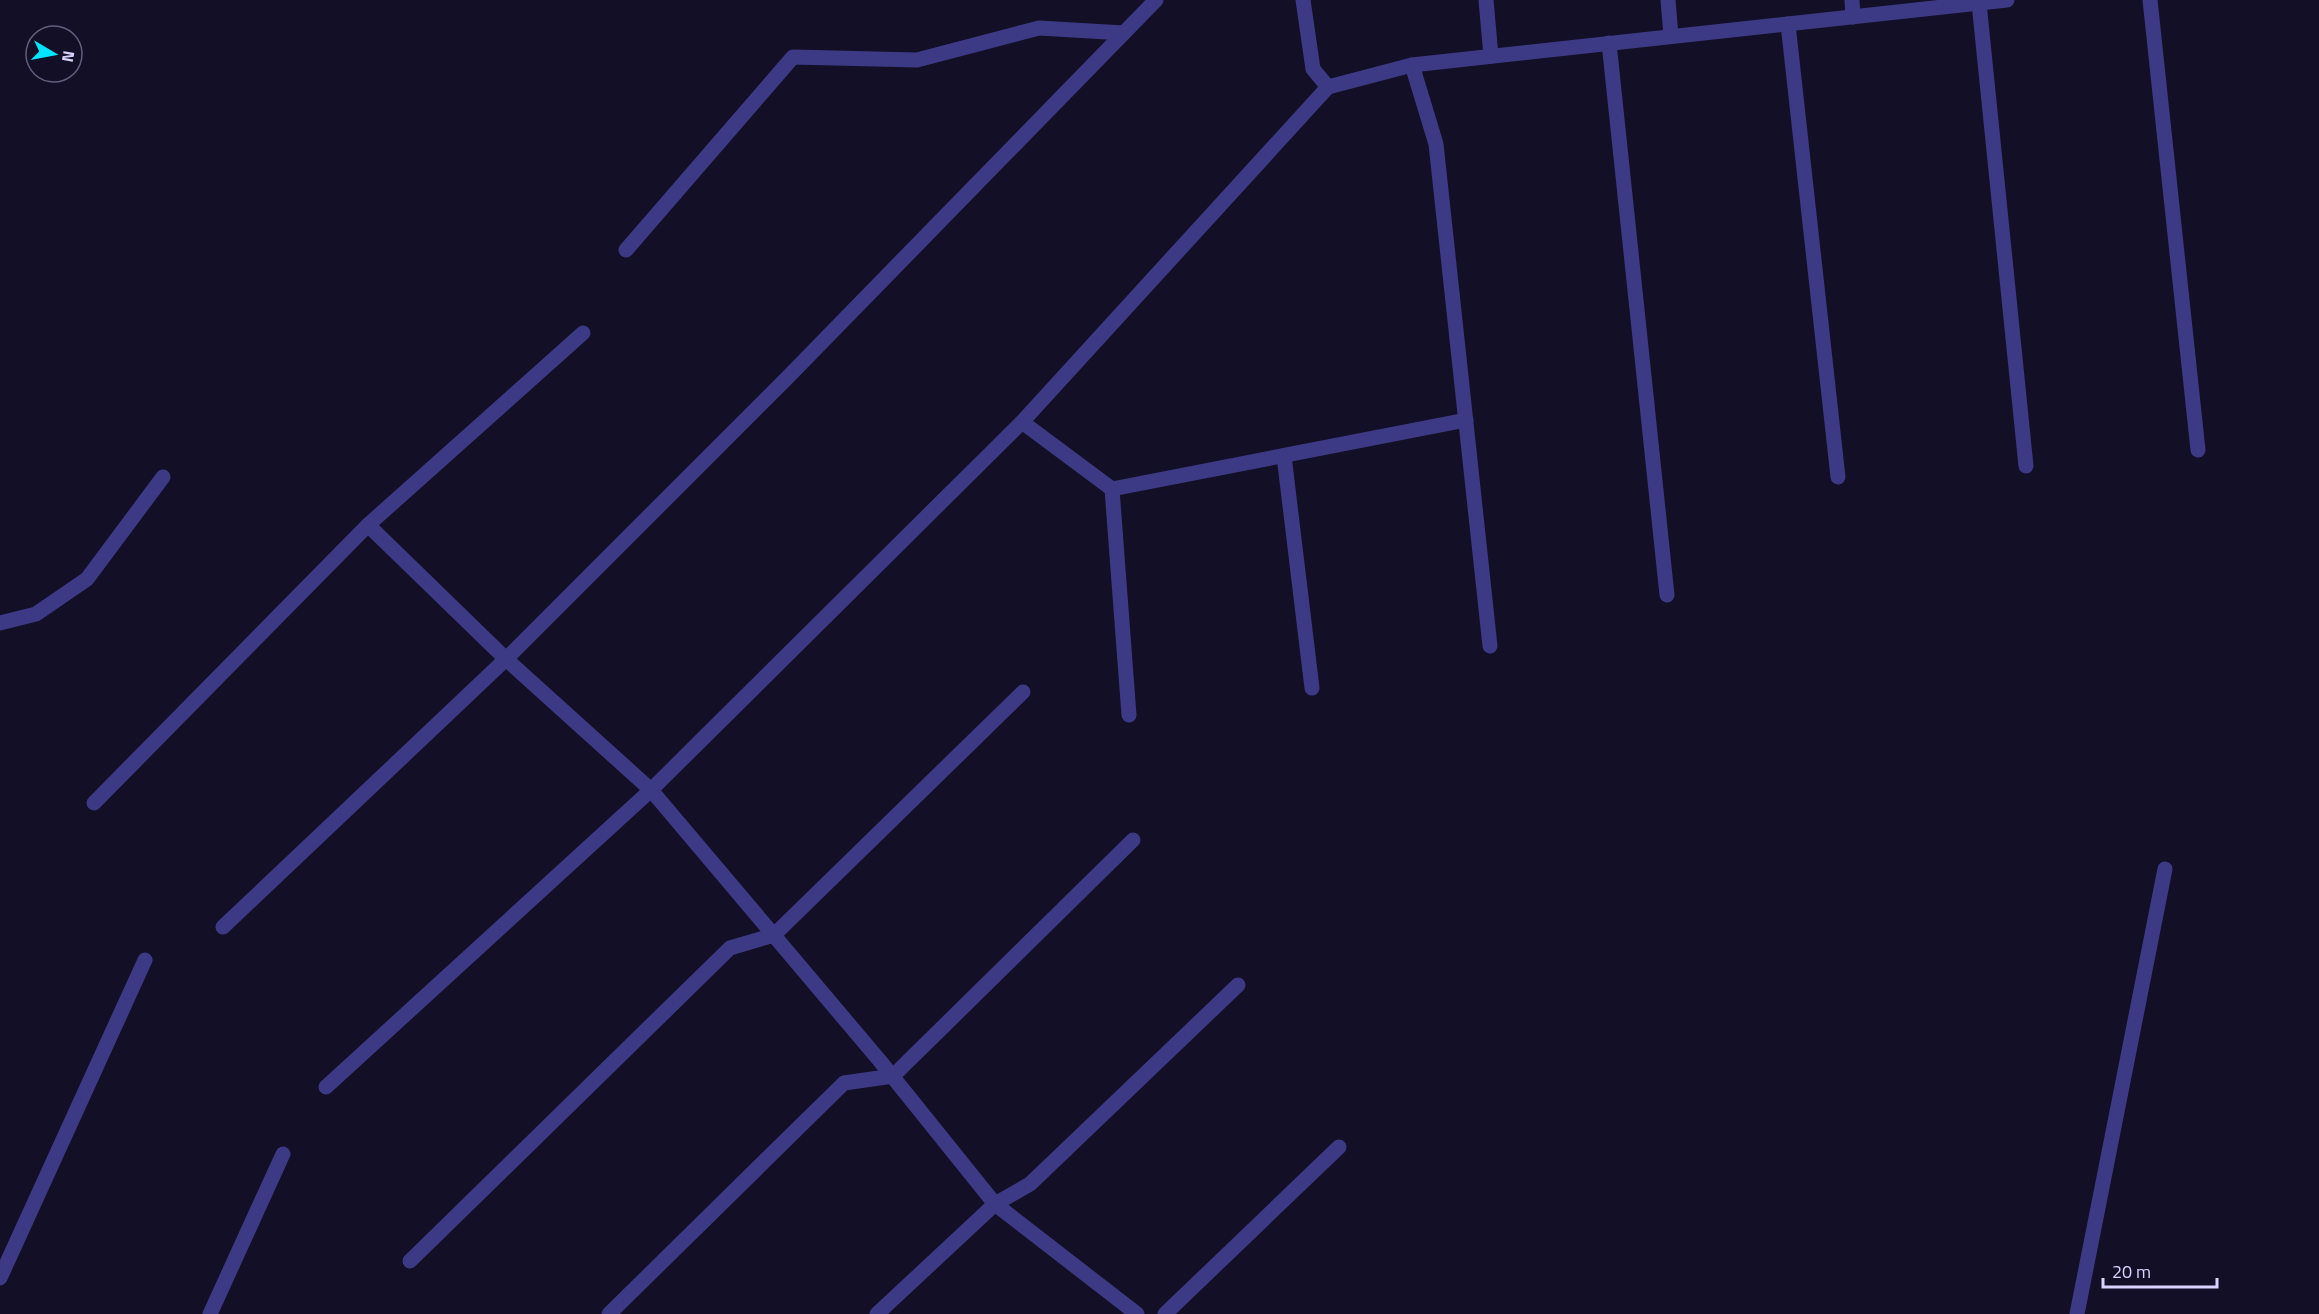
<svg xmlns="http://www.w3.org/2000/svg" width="2319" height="1314" font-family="'Titillium Web',sans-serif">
<rect width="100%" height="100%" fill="#130f26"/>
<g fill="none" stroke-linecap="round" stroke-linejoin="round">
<g stroke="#3d3a85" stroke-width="15">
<path d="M 1303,0 L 1313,69 L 1328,87"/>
<path d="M 1486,0 L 1491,56"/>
<path d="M 1668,0 L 1671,36"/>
<path d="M 1852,0 L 1853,17"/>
<path d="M 2150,0 L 2198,450"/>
<path d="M 1979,3 L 2026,466"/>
<path d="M 1788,24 L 1838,477"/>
<path d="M 1609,43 L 1667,595"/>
<path d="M 1412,65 L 1436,144 L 1490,646"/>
<path d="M 626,250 L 793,57 L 917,60 L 1039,28 L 1124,33"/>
<path d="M 1022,422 L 1112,489 L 1466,420"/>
<path d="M 1284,456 L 1312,688"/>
<path d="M 1112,489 L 1129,715"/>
<path d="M 368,525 L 506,659 L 651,790 L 880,1061 L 995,1204 L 1137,1314"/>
<path d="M 0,623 L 36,614 L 87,579 L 163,477"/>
<path d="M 94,803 L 368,525 L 583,333"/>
<path d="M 223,927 L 506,659 L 787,378 L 1156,0"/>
<path d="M 326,1087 L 651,790 L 1022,422 L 1328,87 L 1412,65 L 2007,0"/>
<path d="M 410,1261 L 730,948 L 774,935 L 1023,692"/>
<path d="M 0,1278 L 145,960"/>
<path d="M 210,1314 L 283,1154"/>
<path d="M 609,1314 L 844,1083 L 893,1076 L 1133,840"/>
<path d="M 877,1314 L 995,1204 L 1030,1184 L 1238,985"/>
<path d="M 1165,1314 L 1339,1147"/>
<path d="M 2077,1314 L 2165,869"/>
</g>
</g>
<g transform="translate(54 54) rotate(100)"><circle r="28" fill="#130f26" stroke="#625e7d" stroke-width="1.5"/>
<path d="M0-4.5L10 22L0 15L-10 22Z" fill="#00e5ff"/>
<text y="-9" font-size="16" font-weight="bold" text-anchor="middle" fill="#d9d4ff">N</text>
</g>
<path d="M2103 1278v9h114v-9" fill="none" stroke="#d9d4ff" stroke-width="3"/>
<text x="2112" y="1278" font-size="18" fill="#d9d4ff" stroke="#130f26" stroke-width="4.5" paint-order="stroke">20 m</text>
</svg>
